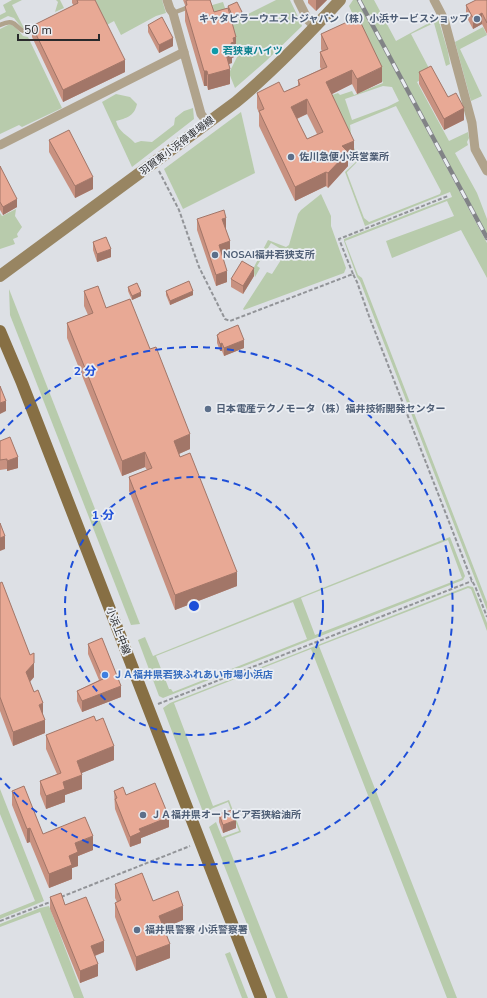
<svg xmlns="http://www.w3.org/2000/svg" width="487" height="998" font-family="'Nunito Sans','Noto Sans JP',sans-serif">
<rect width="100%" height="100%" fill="#dde0e5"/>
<g fill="#b8cbac" fill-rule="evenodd">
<path d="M 12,0 L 22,0 L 12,5 L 24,28 L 22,28 L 14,18 L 8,16 L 0,20 L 0,15 L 6,12 L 3,5 Z"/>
<path d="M 56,0 L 60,0 L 64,8 L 55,12 L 58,2 Z"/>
<path d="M 92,0 L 162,0 L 166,13 L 156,16 L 121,35 L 114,21 L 105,26 Z"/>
<path d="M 276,0 L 290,0 L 301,23 L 302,26 L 266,61 L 235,88 L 229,73 L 239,53 L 232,31 L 229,32 L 209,6 L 223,2 L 230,23 Z"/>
<path d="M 353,0 L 357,0 L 487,243 L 487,278 L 461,230 L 392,258 L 386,241 L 454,216 L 447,201 L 345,241 L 358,275 L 362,278 L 487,602 L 487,610 L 360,281 L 357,277 L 344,241 L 344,239 L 452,197 L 450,192 L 365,226 L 345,172 L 358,160 L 323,83 L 326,82 L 332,95 L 338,93 L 340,95 L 352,91 L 354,95 L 383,83 L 349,6 ZM 383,86 L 392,87 L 399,101 L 387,107 L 352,120 L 345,99 ZM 396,106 L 441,191 L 440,194 L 369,222 L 364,218 L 347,173 L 347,172 L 359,160 L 352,143 L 350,125 Z"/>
<path d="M 361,0 L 374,0 L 396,41 L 438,18 L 448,52 L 450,64 L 446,66 L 434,23 L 411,34 L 432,74 L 417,82 L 449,141 L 468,132 L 469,138 L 467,142 L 468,145 L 455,153 L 477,193 L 487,219 L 487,234 Z"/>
<path d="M 10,24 L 15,27 L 23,36 L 28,37 L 62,108 L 22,127 L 19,125 L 0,134 L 0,29 Z"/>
<path d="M 483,27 L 487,35 L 460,49 L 482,96 L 471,101 L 455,42 Z"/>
<path d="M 116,94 L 130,97 L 137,104 C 134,117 126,118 116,121 C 119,133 127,134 135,143 L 141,141 L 152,142 L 174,125 L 175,118 L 184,111 L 193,108 L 194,119 L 132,167 L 102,102 Z"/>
<path d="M 241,112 L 255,173 L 183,209 L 164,169 Z"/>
<path d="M 321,194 L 331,216 L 331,226 L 346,268 L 344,273 L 244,310 L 243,309 L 267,272 L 272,274 L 286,252 L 271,243 L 257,266 L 260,268 L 255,277 L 253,269 L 268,240 L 286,247 L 289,245 L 298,214 L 301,210 Z"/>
<path d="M 16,209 L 15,216 L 22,227 L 17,234 L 18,237 L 13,239 L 15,244 L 0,249 L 0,213 L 2,216 Z"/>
<path d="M 9,289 L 140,624 L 131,625 L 10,315 Z"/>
<path d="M 450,537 L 465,576 L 463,580 L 168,696 L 163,698 L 159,696 L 138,640 L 145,637 L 153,656 ZM 448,540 L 462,578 L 315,635 L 301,598 ZM 293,602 L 307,639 L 173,692 L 171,689 L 169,689 L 156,656 Z"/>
<path d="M 468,586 L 473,587 L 487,623 L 487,631 L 471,589 L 468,588 L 319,646 L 457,998 L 447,998 L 311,649 L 174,703 L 213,806 L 229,800 L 241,832 L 225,838 L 288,998 L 276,998 L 209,827 L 216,822 L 222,837 L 239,831 L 228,802 L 211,809 L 212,813 L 203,812 L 163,708 L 170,703 Z"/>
<path d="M 0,789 L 44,901 L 0,919 L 0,915 L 35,901 L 0,814 Z"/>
<path d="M 49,906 L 84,998 L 74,998 L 40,912 L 0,927 L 0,924 L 40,908 Z"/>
<path d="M 230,952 L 248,998 L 242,998 L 225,954 Z"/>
</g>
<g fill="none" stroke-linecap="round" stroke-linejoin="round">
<g stroke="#929498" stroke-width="2" stroke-dasharray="4 2" stroke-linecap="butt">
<path d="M 159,171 L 179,210 L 199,267 L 225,319 L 230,321 L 353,274 L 357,282 L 369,316 L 472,581 L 475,586 L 487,617"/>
<path d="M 353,274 L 339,239 L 448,196"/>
<path d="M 158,704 L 472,581"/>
<path d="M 61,897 L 190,846"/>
<path d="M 0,921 L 53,901"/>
</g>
<g stroke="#b0a38c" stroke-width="4.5">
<path d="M 173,13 L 189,7"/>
<path d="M 0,25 C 22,14 13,40 37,28"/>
</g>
<g stroke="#b0a38c" stroke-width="9">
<path d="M 167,0 L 170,9 L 173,13 L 201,114 L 208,123"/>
<path d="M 298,0 L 308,20 L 315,27"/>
<path d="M 434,0 L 444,19 L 472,123 L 475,149 L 487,171"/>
<path d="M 0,145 L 184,52"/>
</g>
<path stroke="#988562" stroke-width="12" d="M 0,276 L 236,102 C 273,71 307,36 340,0"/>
<path stroke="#876f44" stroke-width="12" d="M 0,331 L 22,383 L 261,998"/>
<g stroke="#818386" stroke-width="4.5">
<path id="rail" d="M 359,0 L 487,238"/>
</g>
<use href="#rail" stroke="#eaedf2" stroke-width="3" stroke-dasharray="9" stroke-linecap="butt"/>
</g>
<g fill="#c89180" fill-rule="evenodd">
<path d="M 72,0 L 95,0 L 125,72 L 63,102 L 32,37 L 32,26 L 74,6 L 72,3 Z"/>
<path d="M 183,0 L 210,0 L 214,12 L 228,8 L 228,6 L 242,16 L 233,20 L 229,14 L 236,52 L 234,52 L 234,57 L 232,58 L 232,63 L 229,64 L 230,84 L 208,90 L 207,86 L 204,86 L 185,21 L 185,6 L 186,6 L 186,5 L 185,5 Z"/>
<path d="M 308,0 L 327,0 L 316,11 L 308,3 Z"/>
<path d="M 487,0 L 487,34 L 482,24 L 473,29 L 466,16 L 466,5 Z"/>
<path d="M 148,25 L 173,46 L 159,53 L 148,32 Z"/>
<path d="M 321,34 L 382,82 L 357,94 L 352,84 L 332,94 L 354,155 L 348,158 L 348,166 L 328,188 L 326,186 L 295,201 L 259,126 L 259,113 L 257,108 L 257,93 L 284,92 L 298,86 L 298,80 L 321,69 L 320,67 L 320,52 L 322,52 L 321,49 ZM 307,114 L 317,134 L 307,139 L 297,119 Z"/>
<path d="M 419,72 L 448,97 L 464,120 L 444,130 L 419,84 Z"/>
<path d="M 49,140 L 93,189 L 75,198 L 49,152 Z"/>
<path d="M 0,166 L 17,207 L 3,215 L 0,210 Z"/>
<path d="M 197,219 L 226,229 L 226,230 L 230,253 L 222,255 L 227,282 L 216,286 L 197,230 Z"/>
<path d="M 93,242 L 111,257 L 97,262 L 93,250 Z"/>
<path d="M 254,276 L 243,294 L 231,287 L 231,279 Z"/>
<path d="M 128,287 L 141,296 L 132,300 L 128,291 Z"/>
<path d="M 84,291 L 106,308 L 190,449 L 179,454 L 237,586 L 175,610 L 129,491 L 129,477 L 147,470 L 145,467 L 122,476 L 67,338 L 67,323 L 88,315 L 84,306 Z"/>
<path d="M 166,291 L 193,295 L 170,305 L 166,295 Z"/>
<path d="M 219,333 L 244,348 L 224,356 L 222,351 L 220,351 L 217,343 L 217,335 L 219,334 Z"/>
<path d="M 0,441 L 18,468 L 7,471 L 7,469 L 0,470 Z"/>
<path d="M 0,583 L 34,677 L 30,682 L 43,716 L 45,733 L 13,746 L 0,711 Z"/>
<path d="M 88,644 L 121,697 L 82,712 L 77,701 L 77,691 L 99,680 L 88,654 Z"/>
<path d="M 96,721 L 114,760 L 81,773 L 82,789 L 65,795 L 65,802 L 46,809 L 40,794 L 40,781 L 57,774 L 46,749 L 46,735 Z"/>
<path d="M 12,791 L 43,834 L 93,850 L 78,856 L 78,866 L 72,868 L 72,879 L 49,888 L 30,842 L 27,843 L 12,805 Z"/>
<path d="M 114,791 L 126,795 L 169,827 L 141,838 L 141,843 L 130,847 L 115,809 Z"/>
<path d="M 219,814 L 236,828 L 223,833 L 219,822 Z"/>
<path d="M 115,884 L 153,901 L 183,920 L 164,928 L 170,958 L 136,971 L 115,917 L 115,903 L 117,902 L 115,898 Z"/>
<path d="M 50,897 L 65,905 L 104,952 L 95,956 L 98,976 L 80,983 L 50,909 Z"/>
</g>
<g fill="#a27668">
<path d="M 316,0 L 327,0 L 316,11 Z"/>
<path d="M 242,12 L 242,16 L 233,20 L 233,17 Z"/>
<path d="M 482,13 L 482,24 L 473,29 L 473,18 Z"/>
<path d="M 236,37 L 236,52 L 234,52 L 234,57 L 232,58 L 232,63 L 225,65 L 225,50 L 231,43 L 233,38 Z"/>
<path d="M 173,38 L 173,46 L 159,53 L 159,45 Z"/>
<path d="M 125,60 L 125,72 L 63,102 L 63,90 Z"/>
<path d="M 382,67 L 382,82 L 357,94 L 357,79 Z"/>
<path d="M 230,69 L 230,84 L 208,90 L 208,75 Z"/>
<path d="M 352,70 L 352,84 L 326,97 L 326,82 Z"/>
<rect x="204" y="71" width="3" height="15"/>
<path d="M 307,99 L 307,114 L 291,121 L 291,107 Z"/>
<path d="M 464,108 L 464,120 L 444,130 L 444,119 Z"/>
<path d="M 354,141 L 354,155 L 348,158 L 348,166 L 328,188 L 328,173 L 342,146 Z"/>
<path d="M 326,172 L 326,186 L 295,201 L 295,187 Z"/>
<path d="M 93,177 L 93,189 L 75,198 L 75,186 Z"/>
<path d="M 17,199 L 17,207 L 3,215 L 3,207 Z"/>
<path d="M 226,218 L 226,229 L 222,231 L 222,219 Z"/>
<path d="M 230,241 L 230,253 L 219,256 L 219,245 Z"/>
<path d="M 111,249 L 111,257 L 97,262 L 97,254 Z"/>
<path d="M 254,268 L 254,276 L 243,294 L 243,286 Z"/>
<path d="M 227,271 L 227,282 L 216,286 L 216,275 Z"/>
<path d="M 193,291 L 193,295 L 170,305 L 170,301 Z"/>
<path d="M 141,292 L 141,296 L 132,300 L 132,296 Z"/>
<path d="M 244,340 L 244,348 L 224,356 L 224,348 Z"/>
<path d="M 222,343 L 222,351 L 220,351 L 220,344 Z"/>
<path d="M 6,401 L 6,411 L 0,414 L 0,403 Z"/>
<path d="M 190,434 L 190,449 L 174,456 L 174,441 Z"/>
<path d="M 145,452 L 145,467 L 122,476 L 122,461 Z"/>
<path d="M 18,457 L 18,468 L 7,471 L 7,461 Z"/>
<path d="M 5,536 L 5,549 L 0,551 L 0,538 Z"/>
<path d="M 237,572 L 237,586 L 175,610 L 175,595 Z"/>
<path d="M 34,663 L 34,677 L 26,686 L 26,672 Z"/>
<path d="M 121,686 L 121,697 L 82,712 L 82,701 Z"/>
<path d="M 43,703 L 43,717 L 39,705 Z"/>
<path d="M 45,720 L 45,733 L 13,746 L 13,732 Z"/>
<path d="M 114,746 L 114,760 L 77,775 L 77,761 Z"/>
<path d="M 82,775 L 82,789 L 65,795 L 65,802 L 46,809 L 46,796 L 63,782 Z"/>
<path d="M 169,817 L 169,827 L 141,838 L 141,843 L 130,847 L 130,837 L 139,829 Z"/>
<path d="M 236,820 L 236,828 L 223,833 L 223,825 Z"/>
<path d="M 30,828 L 30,842 L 27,843 L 27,829 Z"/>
<path d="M 93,836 L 93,850 L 78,856 L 78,866 L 72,868 L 72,879 L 49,888 L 49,874 L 69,856 L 75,843 Z"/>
<path d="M 183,906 L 183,920 L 159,930 L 159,916 Z"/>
<path d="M 104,941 L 104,952 L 91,957 L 91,946 Z"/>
<path d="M 170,944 L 170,958 L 136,971 L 136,957 Z"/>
<path d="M 98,964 L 98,976 L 80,983 L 80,971 Z"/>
</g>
<g fill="#e8a995" stroke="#a27668" fill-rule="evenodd">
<path d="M 77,0 L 95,0 L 125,60 L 63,90 L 32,26 L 78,3 Z"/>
<path d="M 188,0 L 210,0 L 214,12 L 228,8 L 236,37 L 233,38 L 234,42 L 231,43 L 232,48 L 225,50 L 230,69 L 208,75 L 207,71 L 204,71 L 185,6 L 187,5 L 186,1 Z"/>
<path d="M 476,0 L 487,0 L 487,23 L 482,13 L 473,18 L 466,5 Z"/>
<path d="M 237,2 L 242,12 L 233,17 L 228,6 Z"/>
<path d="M 162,17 L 173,38 L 159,45 L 148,25 Z"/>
<path d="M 358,17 L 382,67 L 357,79 L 352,70 L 326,82 L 354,141 L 342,146 L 348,152 L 328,173 L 326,172 L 295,187 L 259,111 L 264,109 L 257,93 L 279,82 L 284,92 L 300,85 L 298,80 L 327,67 L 320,52 L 328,49 L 321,34 ZM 307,99 L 323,132 L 307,139 L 291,107 Z"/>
<path d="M 431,66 L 448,97 L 456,93 L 464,108 L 444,119 L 419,72 Z"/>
<path d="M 69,130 L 93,177 L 75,186 L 49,140 Z"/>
<path d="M 0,166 L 17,199 L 3,207 L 0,202 Z"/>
<path d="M 224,210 L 226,218 L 222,219 L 230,241 L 219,245 L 227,271 L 216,275 L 197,219 Z"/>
<path d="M 106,237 L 111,249 L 97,254 L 93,242 Z"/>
<path d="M 242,261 L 254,268 L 243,286 L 231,279 Z"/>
<path d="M 189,281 L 193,291 L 170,301 L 166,291 Z"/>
<path d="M 137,283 L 141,292 L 132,296 L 128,287 Z"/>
<path d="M 98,286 L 106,308 L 130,299 L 150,349 L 156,347 L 190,434 L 174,441 L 180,457 L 190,453 L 237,572 L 175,595 L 129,477 L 152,468 L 145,452 L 122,461 L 67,323 L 93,313 L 84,291 Z"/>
<path d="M 238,325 L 244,340 L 224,348 L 222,343 L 220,344 L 217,335 L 219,334 L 219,333 Z"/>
<path d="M 0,386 L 6,401 L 0,403 Z"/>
<path d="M 10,437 L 18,457 L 7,461 L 7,459 L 0,460 L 0,441 Z"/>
<path d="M 0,523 L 5,536 L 0,538 Z"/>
<path d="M 2,582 L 30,655 L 34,653 L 34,663 L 26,672 L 34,692 L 38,690 L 43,703 L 39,705 L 45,720 L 13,732 L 0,697 L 0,583 Z"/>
<path d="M 102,638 L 121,686 L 82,701 L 77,691 L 103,679 L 88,644 Z"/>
<path d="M 94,716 L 96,721 L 103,718 L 114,746 L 77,761 L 82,775 L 63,782 L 65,789 L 46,796 L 40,781 L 61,773 L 46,735 Z"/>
<path d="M 155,783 L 169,817 L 139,829 L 141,832 L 130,837 L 115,799 L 117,798 L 114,791 L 123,787 L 126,795 Z"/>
<path d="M 24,786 L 43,834 L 85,817 L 93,836 L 75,843 L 78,852 L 69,856 L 72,865 L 49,874 L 30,828 L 27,829 L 12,791 Z"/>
<path d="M 232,810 L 236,820 L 223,825 L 219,814 Z"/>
<path d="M 142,873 L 153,901 L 178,891 L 183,906 L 159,916 L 170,944 L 136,957 L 115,903 L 121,900 L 115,884 Z"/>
<path d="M 61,893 L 65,905 L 86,897 L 104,941 L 91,946 L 98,964 L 80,971 L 50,897 Z"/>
</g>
<g fill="none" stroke="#1d4ed8" stroke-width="2" stroke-dasharray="7 5">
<circle cx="194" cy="606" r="129"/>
<path d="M0 434A259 259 0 1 1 0 778"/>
</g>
<g fill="#5c6f8a" stroke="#eaedf2" stroke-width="1.5">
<circle cx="477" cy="19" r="4"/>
<circle cx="291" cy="157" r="4"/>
<circle cx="215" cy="255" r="4"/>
<circle cx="208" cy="409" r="4"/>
<circle cx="143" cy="815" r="4"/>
<circle cx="137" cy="930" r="4"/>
</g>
<circle fill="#0f9aa8" stroke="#eaedf2" stroke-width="1.5" cx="215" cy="51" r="4"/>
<circle fill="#3f7fe0" stroke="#eaedf2" stroke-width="1.5" cx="105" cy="675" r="4"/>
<g text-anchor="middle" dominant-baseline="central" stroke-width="3.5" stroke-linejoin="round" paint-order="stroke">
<g font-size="10" font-weight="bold" fill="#4e5e75" stroke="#eaedf2" text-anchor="start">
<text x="469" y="19" text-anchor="end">キャタピラーウエストジャパン（株）小浜サービスショップ</text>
<text x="299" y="157">佐川急便小浜営業所</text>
<text x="223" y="255">NOSAI福井若狭支所</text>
<text x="216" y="409">日本電産テクノモータ（株）福井技術開発センター</text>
<text x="151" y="815">ＪＡ福井県オートピア若狭給油所</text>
<text x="145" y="930">福井県警察 小浜警察署</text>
</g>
<g font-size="10" font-weight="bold" fill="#0d838f" stroke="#eaedf2" text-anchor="start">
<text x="223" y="51">若狭東ハイツ</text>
</g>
<g font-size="10" fill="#292a2c" stroke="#eaedf2">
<text transform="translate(177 146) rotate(-37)">羽賀東小浜停車場線</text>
<text transform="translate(118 631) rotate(69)">小浜上中線</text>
</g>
<g font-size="10" font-weight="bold" fill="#366cbe" stroke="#eaedf2" text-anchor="start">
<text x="113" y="675">ＪＡ福井県若狭ふれあい市場小浜店</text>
</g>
</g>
<circle cx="194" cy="606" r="6" fill="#1d4ed8" stroke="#eaedf2" stroke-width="2"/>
<g font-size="12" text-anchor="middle" font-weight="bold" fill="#1d4ed8" stroke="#eaedf2" stroke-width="3.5" stroke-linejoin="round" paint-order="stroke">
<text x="85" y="375">2 分</text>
<text x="103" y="519">1 分</text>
</g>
<path d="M18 34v6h81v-6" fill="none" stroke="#292a2c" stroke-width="2"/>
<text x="24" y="34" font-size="12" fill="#292a2c" stroke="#eaedf2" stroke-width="3" paint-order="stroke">50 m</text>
</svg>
